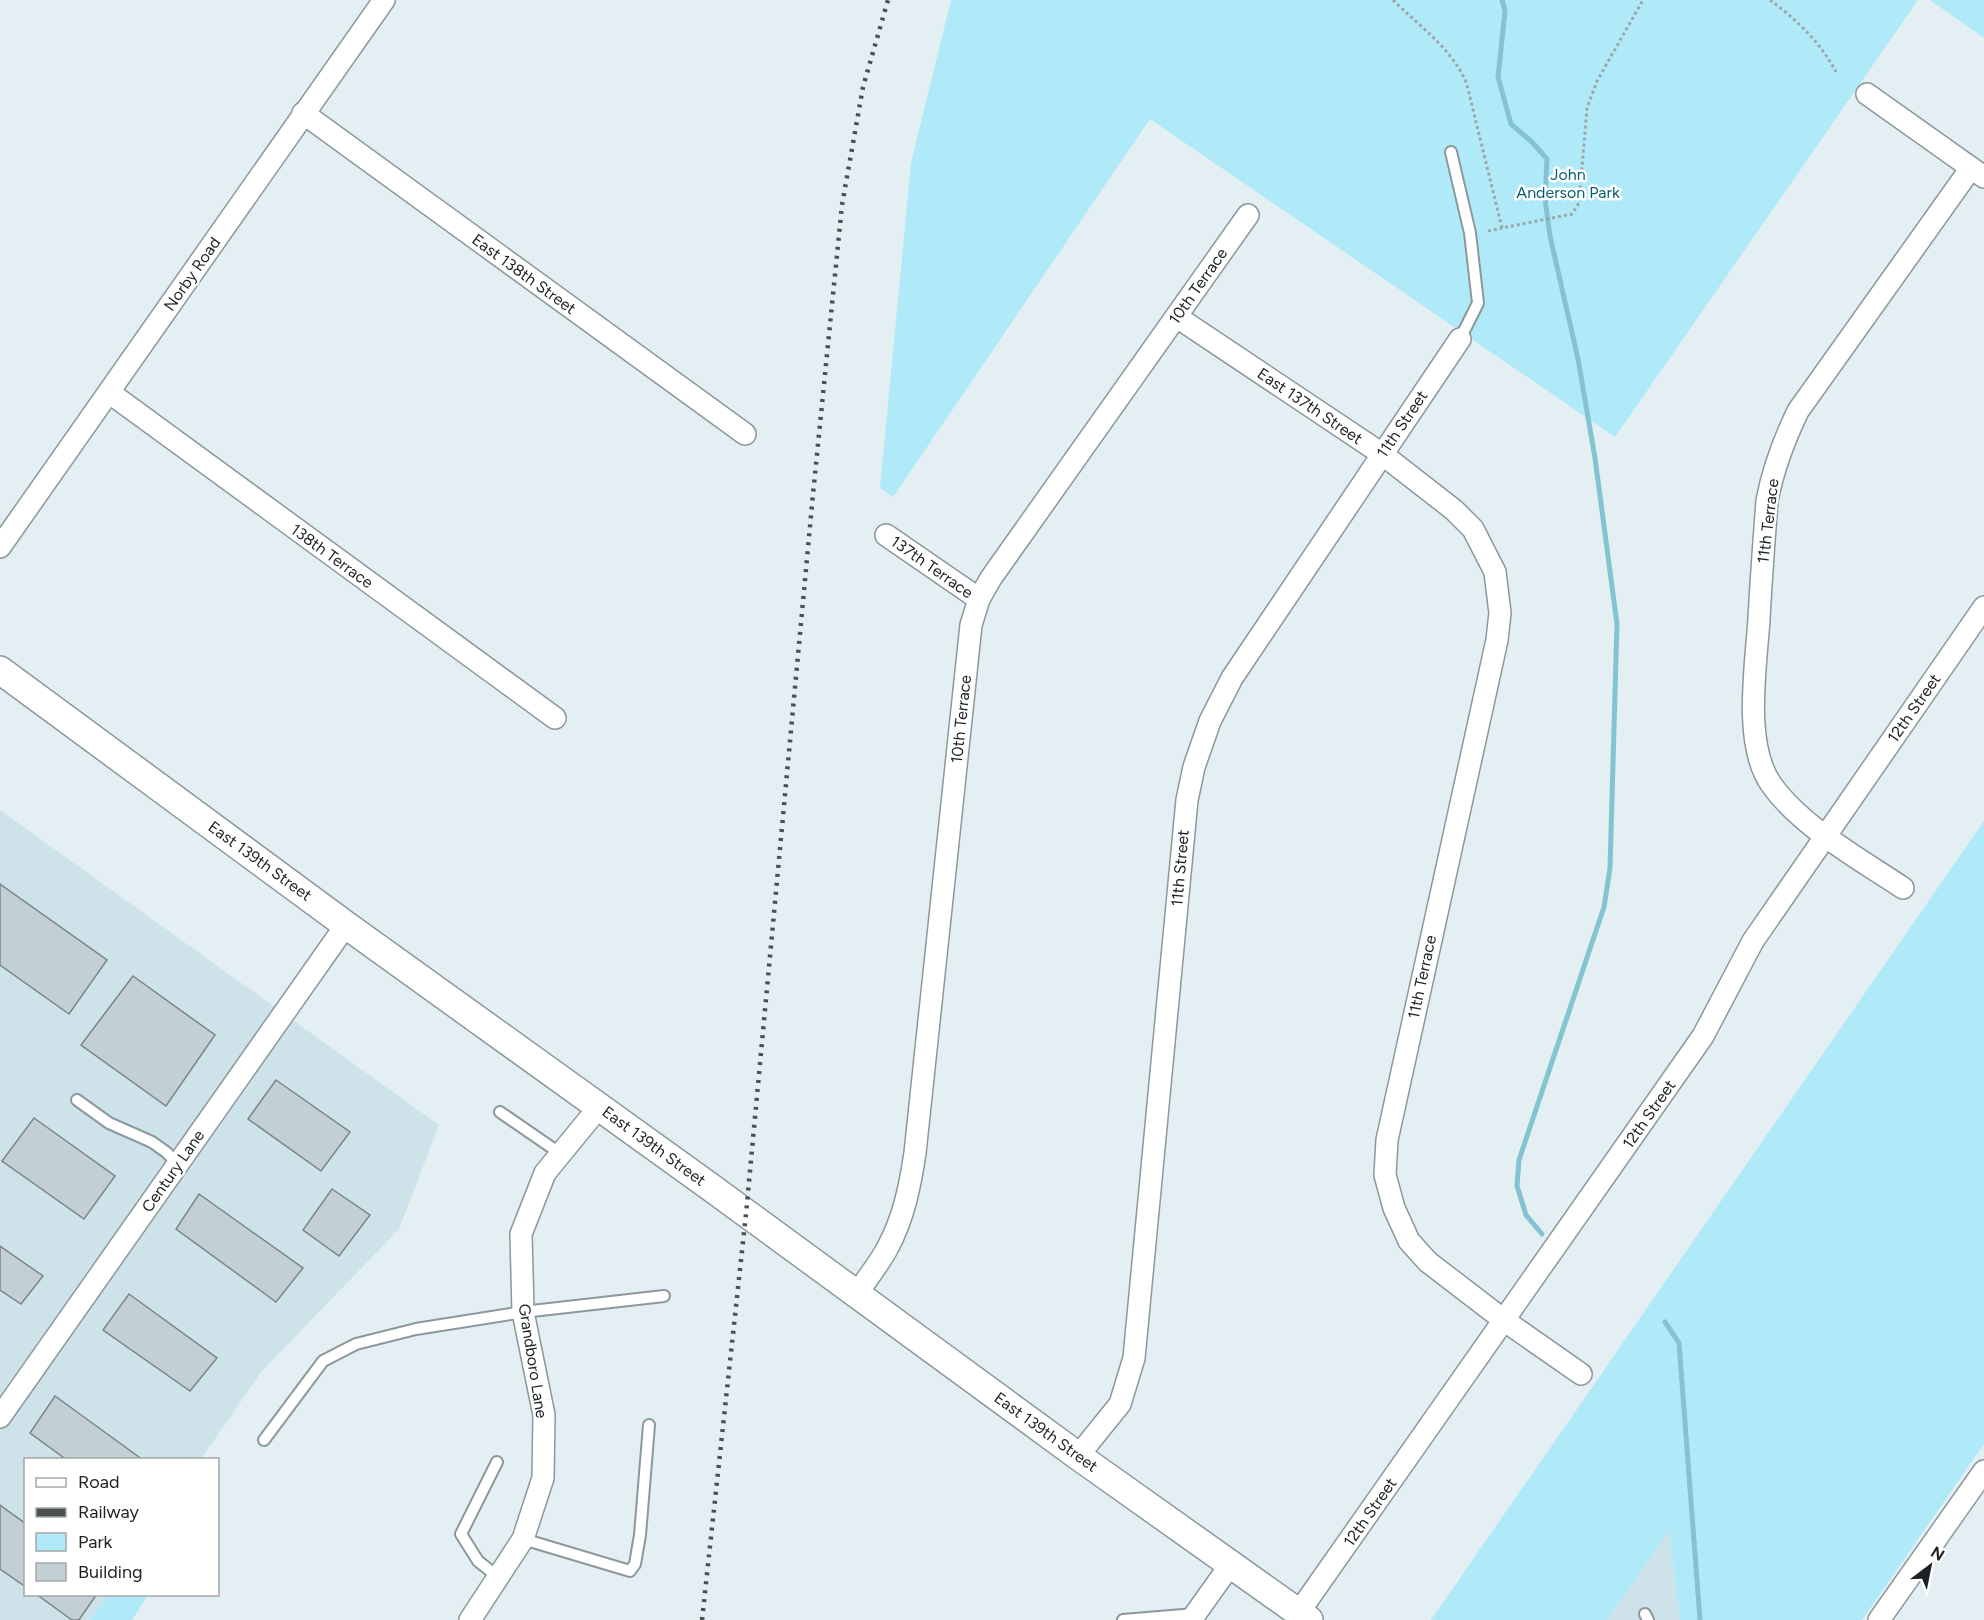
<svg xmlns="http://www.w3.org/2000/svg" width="1984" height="1620" font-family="Figtree,sans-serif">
<rect width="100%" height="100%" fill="#e3eff3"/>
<g fill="#cde3e9">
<path d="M 0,810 L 439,1125 L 399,1229 L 261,1372 L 201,1459 L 26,1460 L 26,1594 L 108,1595 L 90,1620 L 0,1620 Z"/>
<path d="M 1669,1530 L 1680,1620 L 1607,1620 Z"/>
</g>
<g fill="#b0eaf8">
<path d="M 951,0 L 1918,0 L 1615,437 L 1150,119 L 893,497 L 880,488 L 911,163 Z"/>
<path d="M 1930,0 L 1984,0 L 1984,38 Z"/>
<path d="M 1984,821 L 1984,1444 L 1862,1620 L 1680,1620 L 1669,1531 L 1607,1620 L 1431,1620 Z"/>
<path d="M 108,1595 L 108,1594 L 148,1595 L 132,1620 L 90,1620 Z"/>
</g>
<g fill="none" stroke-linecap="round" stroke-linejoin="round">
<g stroke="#84c3d2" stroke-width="5">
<path d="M 1502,0 L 1505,11 L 1498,77 L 1511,124 L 1532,142 L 1547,159 L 1545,199 L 1550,236 L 1578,359 L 1595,458 L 1617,624 L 1610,868 L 1604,907 L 1519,1160 L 1517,1186 L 1526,1215 L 1542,1234"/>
<path d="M 1665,1322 L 1679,1343 L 1700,1620"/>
</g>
</g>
<g fill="#c3d0d3" stroke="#7a8588" stroke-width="1.5">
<path d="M 0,884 L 107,960 L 69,1014 L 0,965 Z"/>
<path d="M 133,976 L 215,1035 L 166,1106 L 81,1045 Z"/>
<path d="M 276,1080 L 350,1132 L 321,1171 L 248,1119 Z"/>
<path d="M 34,1118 L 115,1176 L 84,1219 L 2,1161 Z"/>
<path d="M 332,1189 L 370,1215 L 339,1256 L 303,1230 Z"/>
<path d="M 199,1194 L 303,1268 L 276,1302 L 176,1229 Z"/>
<path d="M 0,1246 L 43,1276 L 21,1304 L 0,1290 Z"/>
<path d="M 129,1294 L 217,1358 L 190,1391 L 103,1330 Z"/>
<path d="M 55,1396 L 143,1460 L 67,1460 L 30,1433 Z"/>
<path d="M 0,1505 L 26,1524 L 26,1587 L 0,1569 Z"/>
<path d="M 36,1594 L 97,1594 L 79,1620 L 72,1620 Z"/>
</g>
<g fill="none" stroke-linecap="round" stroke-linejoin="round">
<g stroke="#8c989b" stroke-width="14">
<g id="service">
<path d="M 1451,152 L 1470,233 L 1478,303 L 1460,339"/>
<path d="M 77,1100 L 109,1123 L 152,1142 L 166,1152 L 178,1164"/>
<path d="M 500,1112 L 561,1154"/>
<path d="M 264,1440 L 323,1361 L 356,1344 L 416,1329 L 523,1312 L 664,1296"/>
<path d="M 497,1462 L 461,1534 L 478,1561 L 498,1577"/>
<path d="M 523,1539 L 630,1571 L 635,1564 L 640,1535 L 649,1425"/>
<path d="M 1645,1614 L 1648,1620"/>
<path d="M 1123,1620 L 1195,1614"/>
</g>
</g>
<g stroke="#8c989b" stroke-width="24">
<g id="minor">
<path d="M 1867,94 L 1984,177"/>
<path d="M 303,113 L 745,434"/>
<path d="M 1177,317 L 1382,454 L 1454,510 L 1473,529 L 1495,572 L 1500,613 L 1497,640 L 1387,1140 L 1385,1175 L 1394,1208 L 1409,1241 L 1428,1262 L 1505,1321 L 1581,1374"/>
<path d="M 110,393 L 555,718"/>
<path d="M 886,535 L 979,599"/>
<path d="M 0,547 L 384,0"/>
<path d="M 1903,888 C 1861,860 1800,826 1771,784 C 1743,744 1756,666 1759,619 C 1761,580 1764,541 1767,501 C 1773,469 1784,440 1798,411 L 1971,168"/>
<path d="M 857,1294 C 867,1278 880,1263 888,1247 C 904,1217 910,1186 915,1153 L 971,625 L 979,599 L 991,578 L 1248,215"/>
<path d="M 0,1417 L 346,925"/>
<path d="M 1078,1456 L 1120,1404 L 1134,1358 L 1187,800 L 1194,767 L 1210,721 L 1232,678 L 1460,339"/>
<path d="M 1299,1612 L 1703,1036 L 1753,941 L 1984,607"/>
<path d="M 470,1620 L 523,1539 L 543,1478 L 544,1415 L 523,1312 L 521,1234 L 545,1173 L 599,1107"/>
<path d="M 1191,1620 L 1231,1564"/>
<path d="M 1879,1620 L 1984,1471"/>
</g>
</g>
<g stroke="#8c989b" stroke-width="30">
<path id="tertiary" d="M 0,670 L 346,925 L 709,1186 L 1078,1456 L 1309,1620"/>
</g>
<g stroke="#9da7aa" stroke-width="3" stroke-dasharray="3 3" stroke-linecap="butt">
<path d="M 1393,0 C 1418,25 1454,50 1467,85 L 1502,228 L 1572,214 L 1579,203 L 1587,108 L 1597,81 L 1643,0"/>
<path d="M 1770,0 C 1796,19 1821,43 1836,72"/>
<path d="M 1488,231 L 1502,228"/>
</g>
<use href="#service" stroke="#fff" stroke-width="10"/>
<use href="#minor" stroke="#fff" stroke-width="21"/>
<use href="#tertiary" stroke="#fff" stroke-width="27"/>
<path stroke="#4a5052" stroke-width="4.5" stroke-dasharray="3 6" stroke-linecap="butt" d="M 702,1620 L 746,1214 L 813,494 L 842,205 L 863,87 L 888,0"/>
</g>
<g text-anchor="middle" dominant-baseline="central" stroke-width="5" stroke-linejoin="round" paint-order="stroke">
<g font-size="16" fill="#045f70" stroke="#fff">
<text x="1568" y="174">John<tspan x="1568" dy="18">Anderson Park</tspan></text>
</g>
<g font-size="16" fill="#1d2223" stroke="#fff">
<text transform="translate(192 274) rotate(-55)">Norby Road</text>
<text transform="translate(524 274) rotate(36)">East 138th Street</text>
<text transform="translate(1198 286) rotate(-55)">10th Terrace</text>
<text transform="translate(1310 406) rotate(34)">East 137th Street</text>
<text transform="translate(1402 424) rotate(-56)">11th Street</text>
<text transform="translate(1768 521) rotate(-83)">11th Terrace</text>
<text transform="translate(332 556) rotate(36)">138th Terrace</text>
<text transform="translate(932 567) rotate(35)">137th Terrace</text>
<text transform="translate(1914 708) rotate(-55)">12th Street</text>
<text transform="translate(961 719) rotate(-84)">10th Terrace</text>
<text transform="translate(260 861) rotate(36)">East 139th Street</text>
<text transform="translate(1180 868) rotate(-85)">11th Street</text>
<text transform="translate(1422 977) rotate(-78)">11th Terrace</text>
<text transform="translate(1649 1114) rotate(-55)">12th Street</text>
<text transform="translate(654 1146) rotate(36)">East 139th Street</text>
<text transform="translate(173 1171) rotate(-55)">Century Lane</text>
<text transform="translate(533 1361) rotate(81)">Grandboro Lane</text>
<text transform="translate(1046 1432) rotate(36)">East 139th Street</text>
<text transform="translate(1370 1512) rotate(-55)">12th Street</text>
</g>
</g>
<rect x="24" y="1458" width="195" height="138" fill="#ffffff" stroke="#a5a7a7" stroke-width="1.5"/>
<rect x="36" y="1478" width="30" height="9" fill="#ffffff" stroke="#a5a7a7" stroke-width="1.5"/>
<text x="78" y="1488" font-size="18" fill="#1d2223">Road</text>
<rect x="36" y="1508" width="30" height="9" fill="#4a5052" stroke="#a5a7a7" stroke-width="1.5"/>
<text x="78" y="1518" font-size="18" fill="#1d2223">Railway</text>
<rect x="36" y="1533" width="30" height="18" fill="#b0eaf8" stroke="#a5a7a7" stroke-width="1.5"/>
<text x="78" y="1548" font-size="18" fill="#1d2223">Park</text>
<rect x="36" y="1563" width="30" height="18" fill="#c3d0d3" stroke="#a5a7a7" stroke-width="1.5"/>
<text x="78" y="1578" font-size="18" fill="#1d2223">Building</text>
<g transform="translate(1930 1566) rotate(32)" stroke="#ffffff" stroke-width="4.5" paint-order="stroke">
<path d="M0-4.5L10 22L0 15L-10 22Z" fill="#1d2223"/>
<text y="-9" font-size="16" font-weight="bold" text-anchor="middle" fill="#1d2223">N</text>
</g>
</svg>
